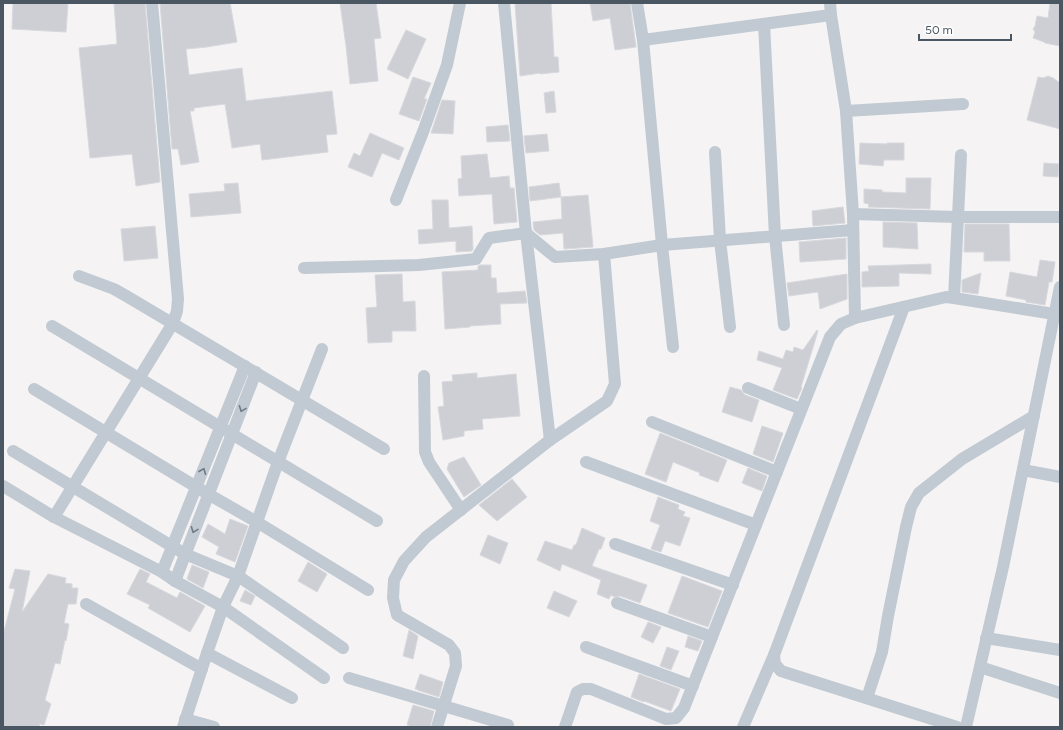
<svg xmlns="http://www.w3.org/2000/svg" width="1063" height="730" font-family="Figtree,sans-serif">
<rect width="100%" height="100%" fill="#f5f3f3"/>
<g fill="#cdcfd5" stroke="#d7d9de">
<path d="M 13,3 L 68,3 L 66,32 L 12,29 Z"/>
<path d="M 114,3 L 145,3 L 160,182 L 136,186 L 132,154 L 90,158 L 79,48 L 117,44 Z"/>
<path d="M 160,3 L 230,3 L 237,42 L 207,47 L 186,49 L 189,75 L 242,68 L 246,101 L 332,91 L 337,134 L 326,135 L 328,152 L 262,160 L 260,144 L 232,148 L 225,104 L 194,108 L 194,111 L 190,111 L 199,162 L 181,165 L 178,149 L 172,149 Z"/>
<path d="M 340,3 L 376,3 L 381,38 L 374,39 L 378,81 L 350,84 L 346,46 Z"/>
<path d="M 515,3 L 551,3 L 554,57 L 558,57 L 559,72 L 540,74 L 540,73 L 520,76 Z"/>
<path d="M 590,3 L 630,3 L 636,47 L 615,50 L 610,18 L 593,21 Z"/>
<path d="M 1050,3 L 1060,3 L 1060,46 L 1045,43 L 1044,42 L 1033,38 L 1035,32 L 1033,29 L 1035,26 L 1037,16 L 1048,18 Z"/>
<path d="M 406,30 L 426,39 L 408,79 L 387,69 Z"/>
<path d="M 1048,76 L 1053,78 L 1060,83 L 1060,129 L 1027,120 L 1038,77 L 1043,78 Z"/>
<path d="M 413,77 L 431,83 L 424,99 L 427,99 L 419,121 L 399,114 Z"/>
<path d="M 554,91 L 556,112 L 546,113 L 544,93 Z"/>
<path d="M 442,100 L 455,101 L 453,134 L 431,133 Z"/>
<path d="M 508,125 L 510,141 L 487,142 L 486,127 Z"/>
<path d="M 370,133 L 404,148 L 399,160 L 382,153 L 372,177 L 348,167 L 354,153 L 360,156 Z"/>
<path d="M 547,134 L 549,151 L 526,153 L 524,136 Z"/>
<path d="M 860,143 L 887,144 L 887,143 L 904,143 L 904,160 L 884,160 L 883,166 L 859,164 Z"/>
<path d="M 487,154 L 490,178 L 509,176 L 510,188 L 514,188 L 517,222 L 494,224 L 492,194 L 459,196 L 458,179 L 462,178 L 461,156 Z"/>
<path d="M 1044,163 L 1059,164 L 1058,177 L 1043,176 Z"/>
<path d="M 906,178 L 931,178 L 930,209 L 868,207 L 869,204 L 864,203 L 864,189 L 882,190 L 882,192 L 906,193 Z"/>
<path d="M 238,183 L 241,213 L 191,217 L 189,194 L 225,191 L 224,184 Z"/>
<path d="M 559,183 L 561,197 L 530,201 L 529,187 Z"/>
<path d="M 588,195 L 593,247 L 564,249 L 563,233 L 540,235 L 534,230 L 533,222 L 562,219 L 561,197 Z"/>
<path d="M 432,200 L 448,200 L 449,228 L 472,226 L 473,249 L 472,251 L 456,252 L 456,241 L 419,244 L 418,230 L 433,229 Z"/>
<path d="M 843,207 L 845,223 L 813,226 L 812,211 Z"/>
<path d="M 883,222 L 917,223 L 918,249 L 883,247 Z"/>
<path d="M 965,224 L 1009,224 L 1010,261 L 984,261 L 984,252 L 964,252 Z"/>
<path d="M 155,226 L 158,258 L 124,261 L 121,229 Z"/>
<path d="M 846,238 L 846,259 L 800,262 L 799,242 Z"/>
<path d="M 1040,260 L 1055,262 L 1052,282 L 1049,282 L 1045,305 L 1026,302 L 1026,300 L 1006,296 L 1010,272 L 1037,277 Z"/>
<path d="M 931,264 L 931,274 L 899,273 L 899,286 L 862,287 L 862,272 L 869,271 L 868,266 Z"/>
<path d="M 480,265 L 491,265 L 491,278 L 496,278 L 497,293 L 525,291 L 527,303 L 500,304 L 501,324 L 470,326 L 470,327 L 445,329 L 442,272 L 478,270 L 478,266 Z"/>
<path d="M 981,273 L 978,294 L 962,292 L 962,280 Z"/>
<path d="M 402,274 L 403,302 L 415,301 L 416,331 L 392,331 L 392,342 L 368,343 L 366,308 L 377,307 L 375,275 Z"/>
<path d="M 847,274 L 847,299 L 820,309 L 818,292 L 789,296 L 787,283 Z"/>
<path d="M 817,330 L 818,331 L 801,387 L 802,388 L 797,399 L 773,390 L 782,368 L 757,360 L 759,351 L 783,359 L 786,350 L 793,352 L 794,347 L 803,350 Z"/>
<path d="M 477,373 L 477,378 L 516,374 L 520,416 L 482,419 L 483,429 L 464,431 L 464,436 L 443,440 L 438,407 L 444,406 L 442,382 L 453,381 L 452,375 Z"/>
<path d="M 730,387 L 741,390 L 745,395 L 759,400 L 752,422 L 722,412 Z"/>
<path d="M 762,426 L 783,433 L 773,462 L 753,454 Z"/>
<path d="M 660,433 L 727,460 L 718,482 L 699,475 L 700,473 L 673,462 L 666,482 L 645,474 Z"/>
<path d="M 464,457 L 481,485 L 464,497 L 447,469 L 449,463 Z"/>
<path d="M 748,468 L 767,476 L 762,491 L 742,483 Z"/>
<path d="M 512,479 L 527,497 L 497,521 L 479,505 Z"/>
<path d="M 658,497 L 679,505 L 678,509 L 685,512 L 683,516 L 690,518 L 680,546 L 665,541 L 661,552 L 651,549 L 660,525 L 650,521 Z"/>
<path d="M 230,519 L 248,526 L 235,562 L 216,554 L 219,547 L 202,537 L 208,524 L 225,534 Z"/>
<path d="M 582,528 L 605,538 L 601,549 L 599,549 L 592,566 L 647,585 L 640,603 L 620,596 L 614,597 L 611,595 L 609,599 L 597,594 L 601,580 L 562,564 L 560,571 L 537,560 L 545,541 L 572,550 L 574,545 L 576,545 Z"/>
<path d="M 488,535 L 508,543 L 500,564 L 480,555 Z"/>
<path d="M 308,562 L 327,574 L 317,592 L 298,581 Z"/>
<path d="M 192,565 L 209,572 L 203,588 L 187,579 Z"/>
<path d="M 15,569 L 30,571 L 22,612 L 48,574 L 66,578 L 65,583 L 72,584 L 72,588 L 78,588 L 76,604 L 68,604 L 64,623 L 69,624 L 66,641 L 65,640 L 60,664 L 55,663 L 45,700 L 51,704 L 44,725 L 40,724 L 39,727 L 3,727 L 3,635 L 15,589 L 9,588 Z"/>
<path d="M 140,569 L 150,574 L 146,582 L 177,598 L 180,592 L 205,606 L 190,632 L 148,608 L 150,605 L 127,594 Z"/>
<path d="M 682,576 L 722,591 L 708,627 L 668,613 Z"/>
<path d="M 245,590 L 255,596 L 251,605 L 240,601 Z"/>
<path d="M 554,591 L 577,601 L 569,617 L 547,608 Z"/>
<path d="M 648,622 L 661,627 L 653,643 L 641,637 Z"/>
<path d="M 409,630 L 418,636 L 413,659 L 403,656 Z"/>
<path d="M 688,636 L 702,641 L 698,651 L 685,647 Z"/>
<path d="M 667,647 L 679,651 L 671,670 L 660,666 Z"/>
<path d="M 420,674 L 443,682 L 439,697 L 417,690 L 417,689 L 415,689 Z"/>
<path d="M 639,674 L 680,689 L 671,711 L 644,701 L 644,702 L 631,697 Z"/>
<path d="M 413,705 L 434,711 L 430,727 L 412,727 L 407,725 Z"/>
</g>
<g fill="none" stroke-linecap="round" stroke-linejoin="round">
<g stroke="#c1cad2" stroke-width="12">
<path d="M 504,3 L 526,233 L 550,440"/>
<path d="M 637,3 L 643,40 L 662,245 L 673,347"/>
<path d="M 830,3 L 831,15 L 846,111 L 853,214 L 855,318"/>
<path d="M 764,24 L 775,236 L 784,325"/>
<path d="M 643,40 L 831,15"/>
<path d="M 846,111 L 963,104"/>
<path d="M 715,152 L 720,240 L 730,327"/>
<path d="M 396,200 L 423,132 L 447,65 L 460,3"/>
<path d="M 853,214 L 957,217 L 1060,217"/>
<path d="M 304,268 L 419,265 L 476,259 L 489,238 L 526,233 L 555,257 L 604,254 L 662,245 L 853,230"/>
<path d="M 79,276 L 114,289 L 128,297 L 384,449"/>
<path d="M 954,298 L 961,155"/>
<path d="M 904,307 L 774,655 L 775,664 L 781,671 L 957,727"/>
<path d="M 52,326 L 377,521"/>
<path d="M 424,376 L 425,452 L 429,462 L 461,510"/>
<path d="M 748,388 L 801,409"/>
<path d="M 34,389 L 208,494 L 257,522 L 368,590"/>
<path d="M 652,422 L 777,472"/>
<path d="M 13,451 L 185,554 L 238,576 L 343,648"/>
<path d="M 586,462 L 756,525"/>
<path d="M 1023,470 L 1060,477"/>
<path d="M 3,486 L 54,517 L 162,572 L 175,581 L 223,607 L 324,678"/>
<path d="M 54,517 L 173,323 L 177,311 L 178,299 L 152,3"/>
<path d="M 615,544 L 733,585"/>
<path d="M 162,572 L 245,366"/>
<path d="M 175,581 L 256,372"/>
<path d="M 617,603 L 712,637"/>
<path d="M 86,604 L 202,669"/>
<path d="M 986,638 L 1060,650"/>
<path d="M 586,647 L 693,686"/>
<path d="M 207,653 L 292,698"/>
<path d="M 980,667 L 1060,693"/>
<path d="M 349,678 L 508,725"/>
<path d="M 867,698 L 882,652 L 888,616 L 906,527 L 911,507 L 919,493 L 962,459 L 1034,416"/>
<path d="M 185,719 L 214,727"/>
<path d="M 183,727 L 207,653 L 223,607 L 238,576 L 278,462 L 322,349"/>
<path d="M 437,727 L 456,666 L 455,653 L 449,645 L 397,615 L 393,598 L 394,580 L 404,561 L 426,537 L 550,440 L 607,401 L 615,384 L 604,254"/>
<path d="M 565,727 L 577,692 L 583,689 L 591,689 L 666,719 L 676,718 L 684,708 L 830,337 L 841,324 L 855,318 L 946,297 L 954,298 L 1060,315"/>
<path d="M 743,727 L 774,655"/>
<path d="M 966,727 L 1003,567 L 1060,287"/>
</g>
</g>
<defs><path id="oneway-chevron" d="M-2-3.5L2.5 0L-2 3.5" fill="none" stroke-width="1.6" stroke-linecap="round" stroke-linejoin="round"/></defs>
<g stroke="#6e7983">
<use href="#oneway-chevron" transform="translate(242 409) rotate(111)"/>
<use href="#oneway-chevron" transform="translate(203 471) rotate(-68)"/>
<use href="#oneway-chevron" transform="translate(194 530) rotate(111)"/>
</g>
<rect width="1063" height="730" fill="none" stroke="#4a5661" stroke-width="8"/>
<path d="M919 34v6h92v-6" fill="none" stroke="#4a5661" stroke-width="2"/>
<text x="925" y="34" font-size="12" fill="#4a5661" stroke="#ffffff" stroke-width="3" paint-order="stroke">50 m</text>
</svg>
